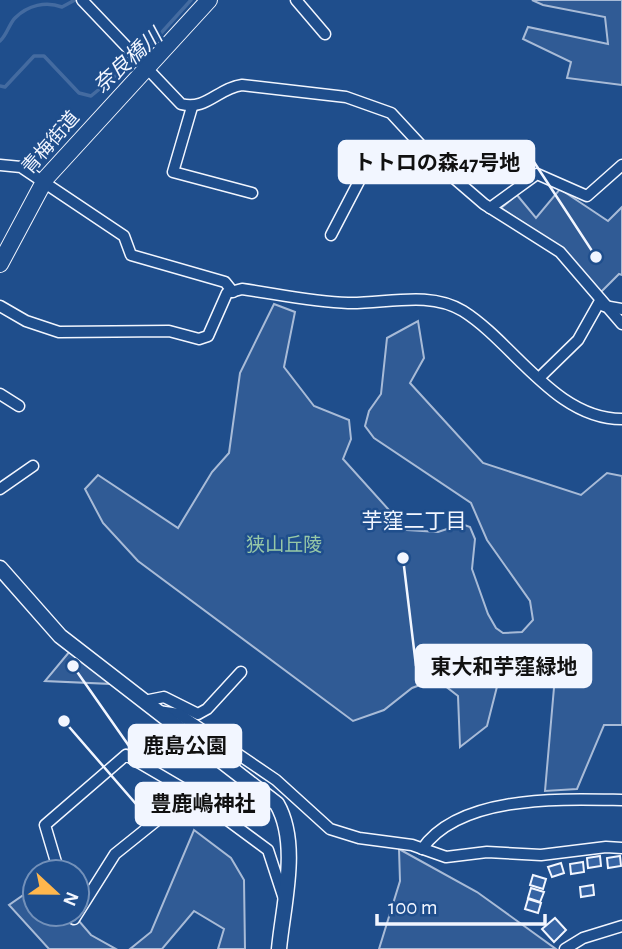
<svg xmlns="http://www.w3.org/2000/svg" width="622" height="949" font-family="'Alegreya Sans','Noto Sans JP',sans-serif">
<rect width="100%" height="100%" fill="#1f4e8c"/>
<g fill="#305b95" stroke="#a8bbd7" stroke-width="2">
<path d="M 532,0 L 622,0 L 622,85 L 567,78 L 571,62 L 523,39 L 528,27 L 608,44 L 605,17 L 543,5 Z"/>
<path d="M 560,189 L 608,221 L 622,207 L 622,275 L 619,274 L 599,294 L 564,250 L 501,208 L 517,195 L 536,218 Z"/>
<path d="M 274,304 L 295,312 L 284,367 L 314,406 L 349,420 L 351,439 L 343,459 L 407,530 L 438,532 L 462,524 L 470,527 L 475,539 L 472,569 L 488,614 L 496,628 L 503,633 L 522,632 L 533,620 L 530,601 L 487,540 L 471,503 L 374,438 L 365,426 L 369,411 L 381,394 L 387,338 L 418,321 L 424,358 L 410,383 L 483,463 L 581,495 L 607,473 L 622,476 L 622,725 L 604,725 L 577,789 L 545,791 L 555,676 L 502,667 L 487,726 L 460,747 L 458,696 L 436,679 L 412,688 L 384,710 L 353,721 L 138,561 L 103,523 L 85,489 L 98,475 L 178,528 L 212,472 L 229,453 L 240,373 Z"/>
<path d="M 70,651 L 113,684 L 45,681 Z"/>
<path d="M 194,830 L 231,858 L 244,880 L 245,949 L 218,949 L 224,929 L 194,911 L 162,949 L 130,949 L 151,932 Z"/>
<path d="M 399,849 L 477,892 L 556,949 L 379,949 L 400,881 Z"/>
<path d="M 35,887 L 35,914 L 73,914 L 91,935 L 116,949 L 49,949 L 9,905 Z"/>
</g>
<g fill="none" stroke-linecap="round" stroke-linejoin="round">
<g stroke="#446ba0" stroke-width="3.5">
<path d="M 0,41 C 7,35 9,24 15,18 C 28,5 46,1 62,7 L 75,0"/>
<path d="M 0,86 L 5,87 L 34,56 L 44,56 L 79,93 L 91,96 L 143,53 L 191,0"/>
</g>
</g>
<g fill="#3563a3" stroke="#f2f6ff" stroke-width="2">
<path d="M 600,856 L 601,866 L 588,868 L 587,858 Z"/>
<path d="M 620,856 L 621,866 L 608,868 L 607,858 Z"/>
<path d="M 583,862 L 584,872 L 571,874 L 570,864 Z"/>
<path d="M 561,863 L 564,873 L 552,877 L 548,867 Z"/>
<path d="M 533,875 L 546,879 L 543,889 L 530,885 Z"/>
<path d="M 593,885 L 594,895 L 581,897 L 580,887 Z"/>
<path d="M 531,888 L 544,892 L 540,902 L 528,898 Z"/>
<path d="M 528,899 L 541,903 L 538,913 L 525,909 Z"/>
<path d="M 555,918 L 566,930 L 554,942 L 542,929 Z"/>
</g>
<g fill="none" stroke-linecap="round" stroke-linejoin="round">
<g stroke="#f2f6ff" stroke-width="13">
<g id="street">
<path d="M 82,0 L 181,104 C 206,111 218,88 242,85 L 346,97 L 391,113 L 441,167 L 484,204 L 560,252 L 622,324"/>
<path d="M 296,0 L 325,34"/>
<path d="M 192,107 L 173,172 L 252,193"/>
<path d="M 0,165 L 21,167 L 124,236 L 131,255 L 225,282 L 233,292"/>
<path d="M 490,208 L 537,174 L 587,196 L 622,165"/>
<path d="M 331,235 L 367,166"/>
<path d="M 0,306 L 26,321 L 59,332 L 169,331 L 199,339 L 208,336 L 227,293 L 242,289 C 277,294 313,302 348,303 C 385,304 429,290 463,311 C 514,343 555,419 622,419"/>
<path d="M 604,306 L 622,309"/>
<path d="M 539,378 L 578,340 L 600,301"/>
<path d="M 0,394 L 19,406"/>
<path d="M 0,489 L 33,466"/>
<path d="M 144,701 L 164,697 L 198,714 L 207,709 L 241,672"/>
<path d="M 158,711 L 179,714 L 276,780 L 330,829 L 359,838 L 412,845 L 446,857 L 487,852 L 541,855 L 606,847 L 622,848"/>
<path d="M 422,849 C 460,794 564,799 622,800"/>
<path d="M 59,872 L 45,825 L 126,755 L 191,793 L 268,850 L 284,899"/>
<path d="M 72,914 L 74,919 L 115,854 L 191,793"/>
<path d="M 565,949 L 583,938 L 622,926"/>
</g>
</g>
<g stroke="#f2f6ff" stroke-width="17">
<path id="secondary" d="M 0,568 L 60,636 L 277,804 C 300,844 283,905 279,949"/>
</g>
<g stroke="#f2f6ff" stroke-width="18">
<path id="primary" d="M 0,264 L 46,178 L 209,0"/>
</g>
<use href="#street" stroke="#1f4e8c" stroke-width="10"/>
<use href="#secondary" stroke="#1f4e8c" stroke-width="14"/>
<use href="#primary" stroke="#1f4e8c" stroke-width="16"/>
</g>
<g text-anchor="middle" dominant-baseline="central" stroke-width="5" stroke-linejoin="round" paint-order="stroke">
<g font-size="19" fill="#f2f6ff" stroke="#1f4e8c">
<text transform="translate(51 143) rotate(-49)">青梅街道</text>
</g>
<g font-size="19" fill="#97c8a6" stroke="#1f4e8c">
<text x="284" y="545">狭山丘陵</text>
</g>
<g font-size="21" font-style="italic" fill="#f2f6ff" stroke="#1f4e8c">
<text transform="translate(128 61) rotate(-42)">奈良橋川</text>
</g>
<g font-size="21" fill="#f2f6ff" stroke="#1f4e8c">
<text x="414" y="521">芋窪二丁目</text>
</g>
</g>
<path fill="none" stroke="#f2f6ff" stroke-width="2.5" d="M596 257L534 162M403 558L416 666M73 666L129 746M64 721L136 804"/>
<g fill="#f2f6ff" stroke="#1f4e8c" stroke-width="2.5">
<circle cx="596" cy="257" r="7"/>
<circle cx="403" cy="558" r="7"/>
<circle cx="73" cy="666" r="7"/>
<circle cx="64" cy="721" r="7"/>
</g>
<g fill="#f2f6ff" stroke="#f2f6ff" stroke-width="2.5">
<rect x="339" y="141" width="195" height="42" rx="7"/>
<rect x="416" y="645" width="175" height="42" rx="7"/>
<rect x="129" y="725" width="112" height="42" rx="7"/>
<rect x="136" y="783" width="133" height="42" rx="7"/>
</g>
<g font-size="21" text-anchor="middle" font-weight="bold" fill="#111">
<text x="437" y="170">トトロの森47号地</text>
<text x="504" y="674">東大和芋窪緑地</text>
<text x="185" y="753">鹿島公園</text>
<text x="203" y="811">豊鹿嶋神社</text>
</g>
<g transform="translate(56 893) rotate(112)"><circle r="33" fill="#1f4e8c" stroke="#7391ba" stroke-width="2"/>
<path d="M0-5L12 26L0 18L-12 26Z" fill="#ffb74d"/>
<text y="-10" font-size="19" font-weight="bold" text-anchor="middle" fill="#f2f6ff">N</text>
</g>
<path d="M377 914v10h168v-10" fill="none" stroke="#f2f6ff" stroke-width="3.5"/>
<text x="388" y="914" font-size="21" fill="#f2f6ff" stroke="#1f4e8c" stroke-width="5" paint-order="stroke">100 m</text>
</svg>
